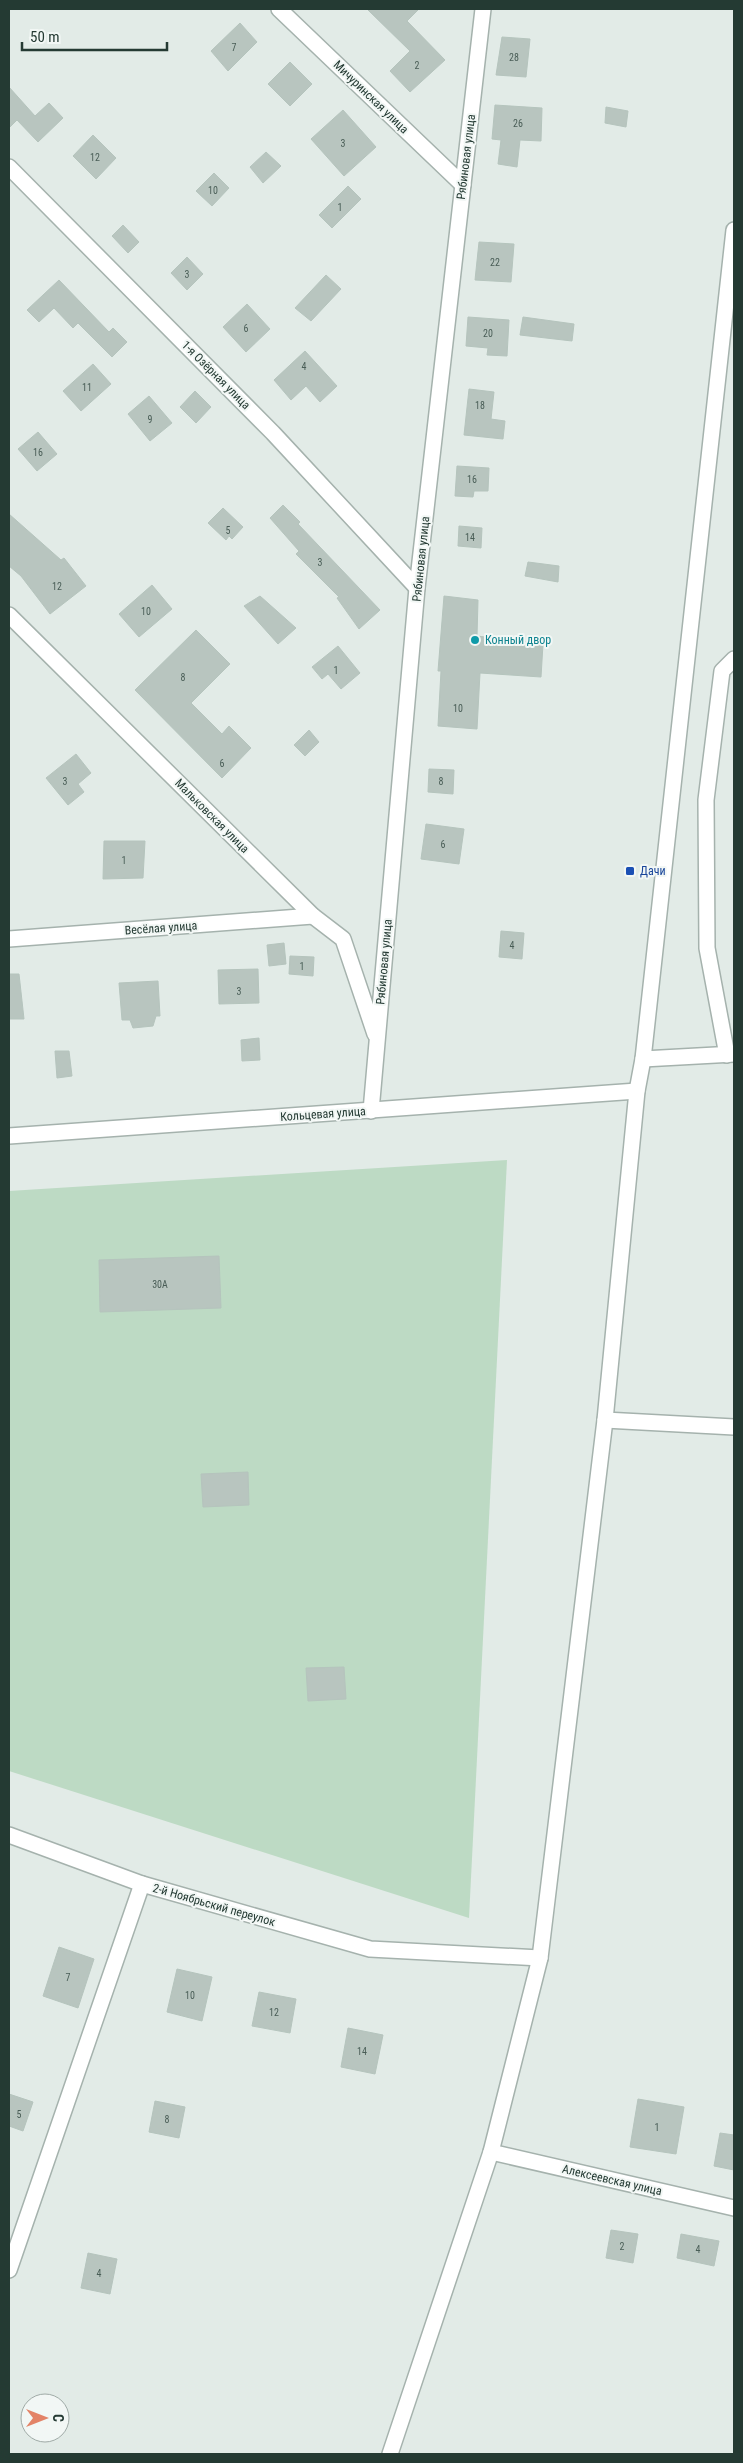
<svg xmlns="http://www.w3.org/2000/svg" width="743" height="2463" font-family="'Roboto Condensed',sans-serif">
<rect width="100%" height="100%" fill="#e2ebe7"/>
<path fill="#bddac4" d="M 507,1160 L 469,1918 L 9,1771 L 9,1191 Z"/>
<g fill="#b8c5bf" stroke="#b5c4bd">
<path d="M 367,9 L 419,9 L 407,21 L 445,60 L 410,92 L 390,71 L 410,51 Z"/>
<path d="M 240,23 L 257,42 L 228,71 L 211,51 Z"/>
<path d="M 502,37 L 530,39 L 526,77 L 496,75 Z"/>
<path d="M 290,62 L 312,84 L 290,106 L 268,84 Z"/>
<path d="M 9,87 L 35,116 L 49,103 L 63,118 L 38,142 L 17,120 L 9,128 Z"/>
<path d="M 495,105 L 542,108 L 541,141 L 520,140 L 517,167 L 498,164 L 501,140 L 492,139 Z"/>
<path d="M 606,107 L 628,111 L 626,127 L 605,123 Z"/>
<path d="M 343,110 L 376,147 L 344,176 L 311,139 Z"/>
<path d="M 93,135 L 116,158 L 96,179 L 73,156 Z"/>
<path d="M 266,152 L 281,166 L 263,183 L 250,167 Z"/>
<path d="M 214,173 L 229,188 L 212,206 L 196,191 Z"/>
<path d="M 348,186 L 361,199 L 332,228 L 319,215 Z"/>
<path d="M 123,225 L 139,242 L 128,253 L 112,236 Z"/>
<path d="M 479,242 L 514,244 L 511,282 L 475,280 Z"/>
<path d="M 187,257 L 203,274 L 187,290 L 171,273 Z"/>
<path d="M 326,275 L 341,289 L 311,321 L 295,308 Z"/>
<path d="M 59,280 L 109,332 L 113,328 L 127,342 L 112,357 L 78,323 L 73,328 L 54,308 L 39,322 L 27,310 Z"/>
<path d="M 247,304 L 270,329 L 246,352 L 223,327 Z"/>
<path d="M 468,317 L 509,320 L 507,356 L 487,355 L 488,348 L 466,346 Z"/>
<path d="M 523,317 L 574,324 L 572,341 L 520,335 Z"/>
<path d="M 305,351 L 337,386 L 320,402 L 306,386 L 291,400 L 274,380 Z"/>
<path d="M 93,364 L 111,384 L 81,411 L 63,391 Z"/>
<path d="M 469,389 L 494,392 L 491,419 L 505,421 L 503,439 L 464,435 Z"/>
<path d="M 195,391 L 211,407 L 196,423 L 180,407 Z"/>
<path d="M 149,396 L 172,423 L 150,441 L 128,414 Z"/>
<path d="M 38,432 L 57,454 L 37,471 L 18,449 Z"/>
<path d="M 457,466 L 489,468 L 488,491 L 474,491 L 473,497 L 455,496 Z"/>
<path d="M 283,505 L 300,522 L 298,524 L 380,610 L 359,629 L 337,598 L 339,597 L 296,554 L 299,551 L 270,518 Z"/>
<path d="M 223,508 L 243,527 L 232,539 L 229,536 L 226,540 L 208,523 Z"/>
<path d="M 9,514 L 61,560 L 64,558 L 86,586 L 50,614 L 21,576 L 9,566 Z"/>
<path d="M 459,526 L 482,528 L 481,548 L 458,546 Z"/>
<path d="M 528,562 L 559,566 L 558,582 L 525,576 Z"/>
<path d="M 152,585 L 172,609 L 139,637 L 119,614 Z"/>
<path d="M 260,596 L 296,628 L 278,644 L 244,606 Z"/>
<path d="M 444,596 L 478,600 L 477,636 L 543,644 L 541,677 L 480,673 L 477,729 L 438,726 L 441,671 L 438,671 Z"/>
<path d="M 196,630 L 230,664 L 191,703 L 222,734 L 229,726 L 251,748 L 222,778 L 135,690 Z"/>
<path d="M 338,646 L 360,673 L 341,689 L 328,674 L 322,679 L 312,667 Z"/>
<path d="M 309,730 L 319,742 L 305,756 L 294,745 Z"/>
<path d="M 76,754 L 91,773 L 78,784 L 84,792 L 68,805 L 46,778 Z"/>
<path d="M 429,769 L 454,770 L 453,794 L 428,792 Z"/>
<path d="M 426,824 L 464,829 L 459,864 L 421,859 Z"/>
<path d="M 104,841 L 145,841 L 143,878 L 103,879 Z"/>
<path d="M 501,931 L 524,933 L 522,959 L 499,957 Z"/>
<path d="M 284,943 L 286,964 L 269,966 L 267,945 Z"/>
<path d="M 290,956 L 314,957 L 313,976 L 289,974 Z"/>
<path d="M 258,969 L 259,1003 L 219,1004 L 218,970 Z"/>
<path d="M 9,974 L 19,974 L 24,1019 L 9,1019 Z"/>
<path d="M 158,981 L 160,1016 L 156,1016 L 153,1026 L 133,1028 L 130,1020 L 122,1020 L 119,983 Z"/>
<path d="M 259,1038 L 260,1060 L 242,1061 L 241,1040 Z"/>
<path d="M 55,1051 L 69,1051 L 72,1076 L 57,1078 Z"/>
<path d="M 219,1256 L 221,1308 L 100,1312 L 99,1260 Z"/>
<path d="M 248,1472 L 249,1505 L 203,1507 L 201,1474 Z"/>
<path d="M 344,1667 L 346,1699 L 308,1701 L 306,1668 Z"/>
<path d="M 59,1947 L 94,1959 L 78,2008 L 43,1996 Z"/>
<path d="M 177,1969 L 212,1977 L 202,2021 L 167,2012 Z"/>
<path d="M 259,1992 L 296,1999 L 290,2033 L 252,2026 Z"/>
<path d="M 348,2028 L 383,2035 L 375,2074 L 341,2067 Z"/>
<path d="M 9,2094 L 33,2102 L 23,2131 L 9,2126 Z"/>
<path d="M 638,2099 L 684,2107 L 676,2154 L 630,2147 Z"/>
<path d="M 155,2101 L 185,2107 L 179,2138 L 149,2132 Z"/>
<path d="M 720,2133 L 734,2135 L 734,2170 L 714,2166 Z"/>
<path d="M 611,2230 L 638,2234 L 633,2263 L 606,2258 Z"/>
<path d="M 681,2234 L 719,2241 L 714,2266 L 677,2258 Z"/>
<path d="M 88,2253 L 117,2259 L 110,2294 L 81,2288 Z"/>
</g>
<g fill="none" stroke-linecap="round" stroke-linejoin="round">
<g stroke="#a5b2ad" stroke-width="18">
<g id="minor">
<path d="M 279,9 L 463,185"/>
<path d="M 9,167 L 273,433 L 417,588"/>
<path d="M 9,615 L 313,916 L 343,939 L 375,1034"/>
<path d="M 9,939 L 313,916"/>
<path d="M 727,1055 L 707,948 L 706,800 L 722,671 L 734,659"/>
<path d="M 643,1059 L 734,1054"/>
<path d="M 371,1111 L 417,588 L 483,9"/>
<path d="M 9,1136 L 637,1091"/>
<path d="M 605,1420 L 734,1427"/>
<path d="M 9,1835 L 142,1884"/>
<path d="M 491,2152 L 734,2208"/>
<path d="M 9,2270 L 142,1884 L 370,1949 L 540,1958"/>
<path d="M 390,2454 L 491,2152 L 540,1958 L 605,1420 L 637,1091 L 643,1059 L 734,230"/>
</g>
</g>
<use href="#minor" stroke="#fff" stroke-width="15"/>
</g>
<circle fill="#0f9aa8" stroke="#f2f7f5" stroke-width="2" cx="475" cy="640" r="5"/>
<rect fill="#1a4fb4" stroke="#f2f7f5" stroke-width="2" x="625" y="866" width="10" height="10" rx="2.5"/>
<g text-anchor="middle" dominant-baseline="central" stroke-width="4" stroke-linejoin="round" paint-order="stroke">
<g font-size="10" fill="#495d56">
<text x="234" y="47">7</text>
<text x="514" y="57">28</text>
<text x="417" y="65">2</text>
<text x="518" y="123">26</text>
<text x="343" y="143">3</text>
<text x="95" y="157">12</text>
<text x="213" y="190">10</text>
<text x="340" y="207">1</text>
<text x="495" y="262">22</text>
<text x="187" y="274">3</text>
<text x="246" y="328">6</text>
<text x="488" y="333">20</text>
<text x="304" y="366">4</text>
<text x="87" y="387">11</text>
<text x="480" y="405">18</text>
<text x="150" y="419">9</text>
<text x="38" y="452">16</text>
<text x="472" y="479">16</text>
<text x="228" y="530">5</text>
<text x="470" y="537">14</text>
<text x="320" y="562">3</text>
<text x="57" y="586">12</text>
<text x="146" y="611">10</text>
<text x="336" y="670">1</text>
<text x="183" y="677">8</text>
<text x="458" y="708">10</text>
<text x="222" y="763">6</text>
<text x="65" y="781">3</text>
<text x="441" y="781">8</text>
<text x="443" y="844">6</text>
<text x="124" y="860">1</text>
<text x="512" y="945">4</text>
<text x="302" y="966">1</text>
<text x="239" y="991">3</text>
<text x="160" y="1284">30А</text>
<text x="68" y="1977">7</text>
<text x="190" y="1995">10</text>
<text x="274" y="2012">12</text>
<text x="362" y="2051">14</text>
<text x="19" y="2114">5</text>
<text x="167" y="2119">8</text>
<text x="657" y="2127">1</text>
<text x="622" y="2246">2</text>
<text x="698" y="2249">4</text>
<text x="99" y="2273">4</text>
</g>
<g font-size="12" fill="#243a33" stroke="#f2f7f5">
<text transform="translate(371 97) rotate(44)">Мичуринская улица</text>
<text transform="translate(466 157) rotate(-83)">Рябиновая улица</text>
<text transform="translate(216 375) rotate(45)">1-я Озёрная улица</text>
<text transform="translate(421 559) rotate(-84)">Рябиновая улица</text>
<text transform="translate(212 816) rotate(45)">Мальковская улица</text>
<text transform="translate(161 928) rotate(-4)">Весёлая улица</text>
<text transform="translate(384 962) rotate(-85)">Рябиновая улица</text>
<text transform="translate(323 1114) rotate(-4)">Кольцевая улица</text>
<text transform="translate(214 1905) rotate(16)">2-й Ноябрьский переулок</text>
<text transform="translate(612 2180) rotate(13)">Алексеевская улица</text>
</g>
<g font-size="12" fill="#0d838f" stroke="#f2f7f5" text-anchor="start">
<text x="485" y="640">Конный двор</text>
</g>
<g font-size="12" fill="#164399" stroke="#f2f7f5" text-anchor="start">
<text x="640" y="871">Дачи</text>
</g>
</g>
<rect width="743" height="2463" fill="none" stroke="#243a33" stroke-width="20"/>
<g transform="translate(45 2418) rotate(90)"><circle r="24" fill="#f2f7f5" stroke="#a0aba7"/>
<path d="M0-4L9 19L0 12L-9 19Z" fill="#e38367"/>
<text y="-8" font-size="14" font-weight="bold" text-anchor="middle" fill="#243a33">С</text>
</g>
<path d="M22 42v8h145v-8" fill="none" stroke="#243a33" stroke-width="2.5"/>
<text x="30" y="42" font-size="15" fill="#243a33" stroke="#f2f7f5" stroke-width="4" paint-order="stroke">50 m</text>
</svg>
